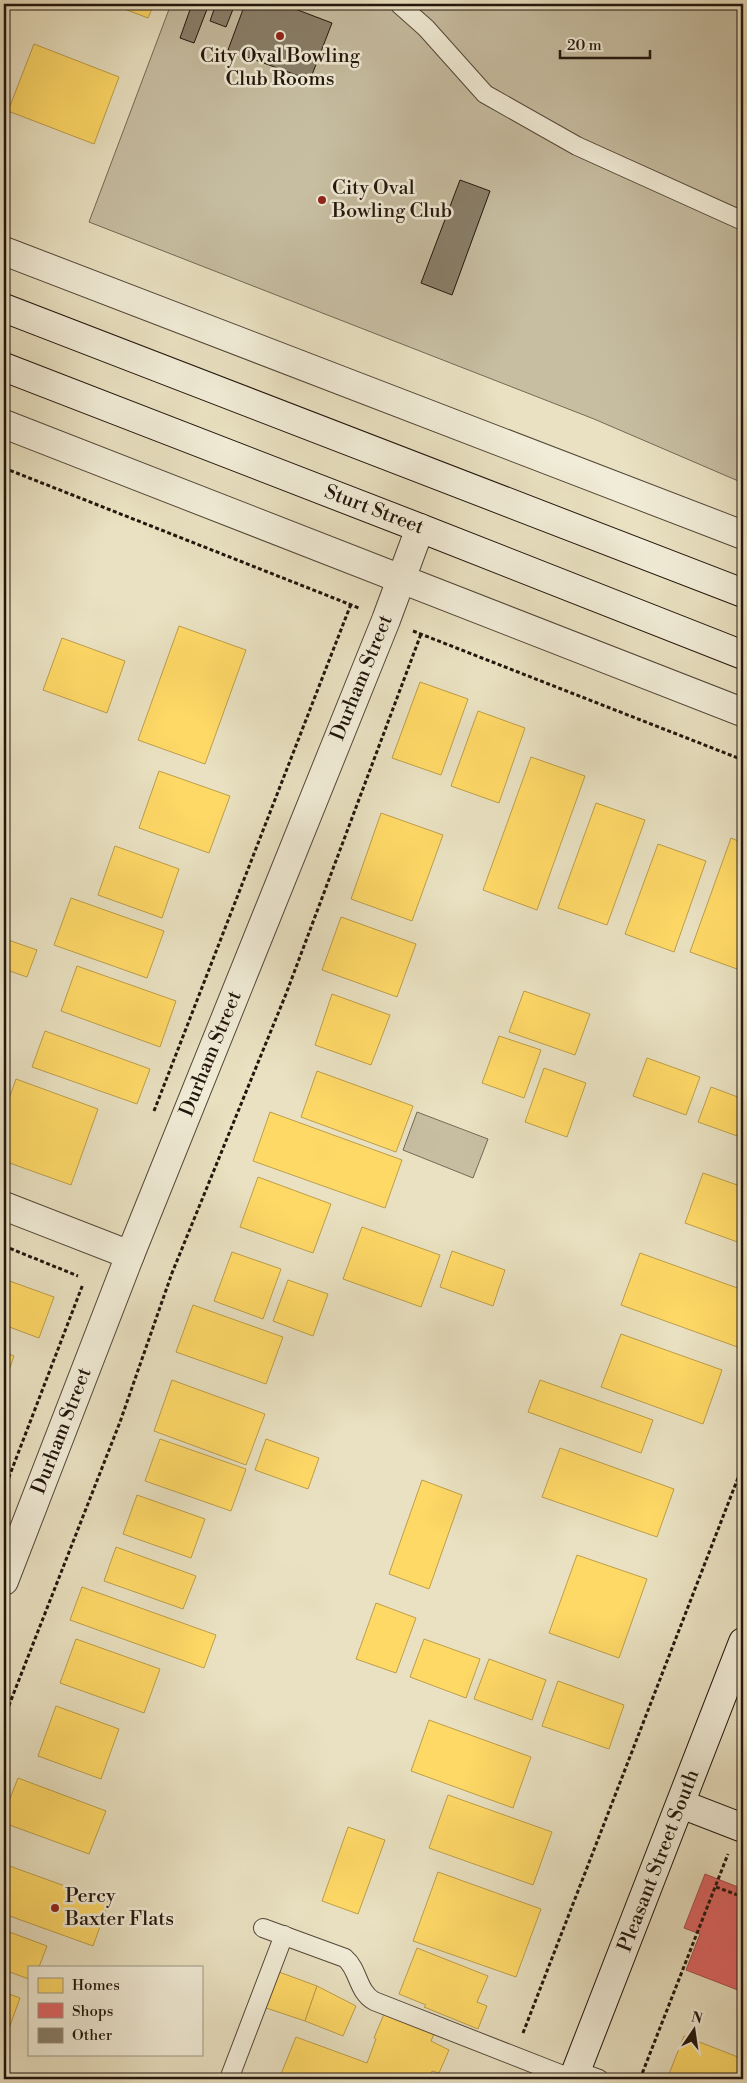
<svg xmlns="http://www.w3.org/2000/svg" width="747" height="2083" font-family="'Libre Bodoni',serif">
<rect width="100%" height="100%" fill="#e9e1c1"/>
<filter id="stains"><feTurbulence type="fractalNoise" baseFrequency=".004" numOctaves="4"/><feColorMatrix values="0 0 0 0 .2 0 0 0 0 .09 0 0 0 0 .02 0 0 0 .5 -.17"/></filter>
<radialGradient id="worn" r=".72"><stop offset=".6" stop-color="#630" stop-opacity="0"/><stop offset="1" stop-color="#630" stop-opacity=".3"/></radialGradient>
<g fill="#c7bea2" stroke="#746a57">
<path d="M 171,4 L 743,4 L 743,483 L 594,419 L 89,222 Z"/>
<path d="M 417,1112 L 488,1139 L 473,1178 L 403,1150 Z"/>
</g>
<g fill="#ffd966" stroke="#bd9e4b">
<path d="M 111,4 L 154,4 L 148,18 Z"/>
<path d="M 34,44 L 119,77 L 94,144 L 8,111 Z"/>
<path d="M 179,626 L 246,650 L 205,764 L 138,740 Z"/>
<path d="M 62,638 L 125,661 L 107,713 L 43,690 Z"/>
<path d="M 420,682 L 468,699 L 441,775 L 392,758 Z"/>
<path d="M 478,711 L 525,728 L 499,803 L 451,786 Z"/>
<path d="M 531,757 L 585,776 L 537,910 L 483,890 Z"/>
<path d="M 159,771 L 230,796 L 209,853 L 139,828 Z"/>
<path d="M 596,803 L 645,820 L 607,925 L 558,908 Z"/>
<path d="M 381,813 L 443,835 L 412,921 L 351,899 Z"/>
<path d="M 731,838 L 743,843 L 743,953 L 737,969 L 690,952 Z"/>
<path d="M 658,844 L 706,861 L 674,952 L 625,934 Z"/>
<path d="M 115,846 L 179,869 L 162,918 L 98,895 Z"/>
<path d="M 71,898 L 164,931 L 147,978 L 54,945 Z"/>
<path d="M 341,917 L 416,944 L 397,997 L 322,970 Z"/>
<path d="M 8,940 L 37,950 L 27,977 L 4,969 L 4,950 Z"/>
<path d="M 77,966 L 176,1001 L 160,1047 L 61,1011 Z"/>
<path d="M 524,991 L 590,1014 L 575,1055 L 509,1032 Z"/>
<path d="M 332,994 L 390,1015 L 371,1065 L 315,1045 Z"/>
<path d="M 45,1031 L 150,1069 L 137,1104 L 32,1067 Z"/>
<path d="M 499,1036 L 541,1050 L 524,1098 L 482,1083 Z"/>
<path d="M 647,1058 L 700,1077 L 686,1115 L 633,1096 Z"/>
<path d="M 544,1068 L 586,1083 L 567,1137 L 525,1122 Z"/>
<path d="M 317,1071 L 413,1106 L 396,1152 L 301,1117 Z"/>
<path d="M 16,1079 L 98,1109 L 71,1185 L 4,1161 L 4,1113 Z"/>
<path d="M 711,1087 L 743,1099 L 743,1138 L 698,1122 Z"/>
<path d="M 270,1112 L 402,1160 L 385,1208 L 253,1161 Z"/>
<path d="M 703,1173 L 743,1187 L 743,1244 L 685,1223 Z"/>
<path d="M 258,1177 L 331,1204 L 313,1253 L 240,1227 Z"/>
<path d="M 362,1227 L 440,1255 L 421,1307 L 343,1279 Z"/>
<path d="M 452,1251 L 505,1270 L 493,1306 L 440,1287 Z"/>
<path d="M 232,1252 L 281,1269 L 263,1319 L 214,1301 Z"/>
<path d="M 640,1253 L 743,1290 L 743,1349 L 621,1305 Z"/>
<path d="M 4,1279 L 54,1297 L 39,1338 L 4,1325 Z"/>
<path d="M 288,1280 L 328,1294 L 313,1336 L 273,1321 Z"/>
<path d="M 193,1305 L 283,1337 L 266,1384 L 176,1352 Z"/>
<path d="M 621,1334 L 722,1370 L 703,1424 L 601,1387 Z"/>
<path d="M 4,1352 L 14,1356 L 4,1385 Z"/>
<path d="M 172,1380 L 265,1414 L 246,1465 L 154,1431 Z"/>
<path d="M 540,1380 L 653,1420 L 641,1453 L 528,1412 Z"/>
<path d="M 160,1439 L 246,1469 L 231,1511 L 145,1481 Z"/>
<path d="M 266,1439 L 319,1458 L 308,1489 L 255,1470 Z"/>
<path d="M 560,1448 L 674,1489 L 657,1537 L 542,1497 Z"/>
<path d="M 422,1480 L 462,1495 L 429,1589 L 389,1574 Z"/>
<path d="M 137,1495 L 205,1519 L 191,1558 L 123,1534 Z"/>
<path d="M 116,1547 L 196,1576 L 183,1609 L 104,1581 Z"/>
<path d="M 577,1555 L 647,1579 L 619,1658 L 549,1633 Z"/>
<path d="M 82,1587 L 216,1635 L 204,1668 L 70,1620 Z"/>
<path d="M 376,1603 L 416,1618 L 396,1673 L 356,1659 Z"/>
<path d="M 76,1639 L 160,1669 L 144,1713 L 60,1683 Z"/>
<path d="M 424,1639 L 480,1659 L 466,1698 L 410,1677 Z"/>
<path d="M 489,1659 L 546,1680 L 532,1720 L 474,1699 Z"/>
<path d="M 558,1681 L 624,1705 L 609,1749 L 542,1726 Z"/>
<path d="M 56,1706 L 119,1729 L 101,1779 L 38,1756 Z"/>
<path d="M 429,1720 L 531,1757 L 513,1808 L 411,1771 Z"/>
<path d="M 18,1778 L 106,1811 L 89,1854 L 4,1823 L 4,1814 Z"/>
<path d="M 448,1795 L 552,1832 L 533,1885 L 429,1848 Z"/>
<path d="M 348,1827 L 385,1840 L 358,1914 L 322,1901 Z"/>
<path d="M 4,1864 L 109,1902 L 93,1946 L 4,1914 Z"/>
<path d="M 438,1872 L 541,1909 L 516,1977 L 413,1941 Z"/>
<path d="M 4,1930 L 47,1946 L 39,1967 L 29,1967 L 29,1979 L 4,1970 Z"/>
<path d="M 417,1948 L 488,1976 L 477,2002 L 487,2006 L 478,2029 L 424,2007 L 426,2005 L 399,1994 Z"/>
<path d="M 279,1972 L 317,1986 L 305,2021 L 266,2008 Z"/>
<path d="M 317,1986 L 356,2006 L 343,2036 L 305,2021 Z"/>
<path d="M 4,1992 L 20,1998 L 7,2034 L 4,2032 Z"/>
<path d="M 384,2014 L 434,2034 L 431,2041 L 449,2050 L 439,2073 L 432,2071 L 429,2079 L 279,2079 L 296,2037 L 367,2063 L 376,2039 L 374,2038 Z"/>
<path d="M 684,2036 L 743,2059 L 743,2066 L 738,2079 L 667,2079 Z"/>
</g>
<path fill="#e06666" stroke="#a74e4b" d="M 705,1874 L 743,1889 L 743,1992 L 686,1970 L 700,1934 L 684,1928 Z"/>
<g fill="#897f6a" stroke="#22150c">
<path d="M 192,4 L 209,4 L 194,43 L 180,38 Z"/>
<path d="M 216,4 L 235,4 L 226,27 L 210,21 Z"/>
<path d="M 245,4 L 282,4 L 332,23 L 310,80 L 228,50 Z"/>
<path d="M 460,180 L 490,191 L 452,295 L 421,283 Z"/>
</g>
<g fill="none" stroke-linecap="round" stroke-linejoin="round">
<g stroke="#544839" stroke-width="20">
<g id="lane">
<path d="M 399,4 L 426,28 L 485,94 L 577,146 L 743,221"/>
<path d="M 263,1928 L 345,1958 C 359,1970 357,1991 374,2001 L 573,2079"/>
<path d="M 577,2071 L 599,2079"/>
<path d="M 229,2079 L 284,1935"/>
</g>
</g>
<g stroke="#544839" stroke-width="30">
<g id="street">
<path d="M 4,251 L 743,535"/>
<path d="M 4,424 L 742,712 L 743,711"/>
<path d="M 4,1206 L 130,1255"/>
<path d="M 4,1581 L 130,1255 L 386,620 L 420,528"/>
</g>
</g>
<g stroke="#22150c" stroke-width="30">
<g id="secondary">
<path d="M 4,308 L 743,593"/>
<path d="M 4,367 L 420,528 L 743,655"/>
<path d="M 681,1804 L 743,1828"/>
<path d="M 573,2079 L 743,1642"/>
</g>
</g>
<g stroke="#22150c" stroke-width="3" stroke-dasharray="4 2.5" stroke-linecap="butt">
<path d="M 4,468 L 359,608"/>
<path d="M 413,631 L 743,760"/>
<path d="M 154,1111 L 351,604"/>
<path d="M 4,1246 L 78,1276"/>
<path d="M 4,1490 L 83,1284"/>
<path d="M 4,1718 L 120,1422 L 172,1273 L 286,994 L 421,634"/>
<path d="M 716,1887 L 743,1897"/>
<path d="M 523,2033 L 743,1465"/>
<path d="M 640,2079 L 728,1854"/>
</g>
<use href="#lane" stroke="#f1ecd7" stroke-width="18"/>
<use href="#street" stroke="#f1ecd7" stroke-width="28"/>
<use href="#secondary" stroke="#f1ecd7" stroke-width="28"/>
</g>
<g fill="#8f2418" stroke="#f1ecd7" stroke-width="2">
<circle cx="280" cy="36" r="5"/>
<circle cx="322" cy="200" r="5"/>
<circle cx="55" cy="1908" r="5"/>
</g>
<g text-anchor="middle" dominant-baseline="central" stroke-width="5" stroke-linejoin="round" paint-order="stroke">
<g font-size="20" fill="#22150c" stroke="#f1ecd7" text-anchor="start">
<text x="280" y="56" text-anchor="middle">City Oval Bowling<tspan x="280" dy="23">Club Rooms</tspan></text>
<text x="332" y="188">City Oval<tspan x="332" dy="23">Bowling Club</tspan></text>
<text x="65" y="1896">Percy<tspan x="65" dy="23">Baxter Flats</tspan></text>
</g>
<g font-size="20" fill="#22150c" stroke="#f1ecd7">
<text transform="translate(374 510) rotate(21)">Sturt Street</text>
<text transform="translate(362 678) rotate(-68)">Durham Street</text>
<text transform="translate(211 1054) rotate(-68)">Durham Street</text>
<text transform="translate(62 1431) rotate(-69)">Durham Street</text>
<text transform="translate(659 1861) rotate(-69)">Pleasant Street South</text>
</g>
</g>
<rect width="747" height="2083" fill="none" stroke="#e9e1c1" stroke-width="20"/>
<rect x="5" y="5" width="737" height="2073" fill="none" stroke="#22150c" stroke-width="2.5"/>
<rect x="10" y="10" width="727" height="2063" fill="none" stroke="#22150c"/>
<rect x="28" y="1966" width="175" height="90" fill="#f1ecd7" stroke="#9e9686"/>
<rect x="38" y="1978" width="25" height="15" fill="#ffd966" stroke="#9e9686"/>
<text x="72" y="1990" font-size="15" fill="#22150c">Homes</text>
<rect x="38" y="2003" width="25" height="15" fill="#e06666" stroke="#9e9686"/>
<text x="72" y="2016" font-size="15" fill="#22150c">Shops</text>
<rect x="38" y="2028" width="25" height="15" fill="#897f6a" stroke="#9e9686"/>
<text x="72" y="2040" font-size="15" fill="#22150c">Other</text>
<g transform="translate(694 2030) rotate(13)" stroke="#f1ecd7" stroke-width="4" paint-order="stroke">
<path d="M0-4L9 19L0 12L-9 19Z" fill="#22150c"/>
<text y="-8" font-size="14" font-weight="bold" text-anchor="middle" fill="#22150c">N</text>
</g>
<path d="M560 50v8h90v-8" fill="none" stroke="#22150c" stroke-width="2.5"/>
<text x="567" y="50" font-size="15" fill="#22150c" stroke="#f1ecd7" stroke-width="4" paint-order="stroke">20 m</text>
<rect width="100%" height="100%" filter="url(#stains)"/>
<rect width="100%" height="100%" fill="url(#worn)"/>
</svg>
